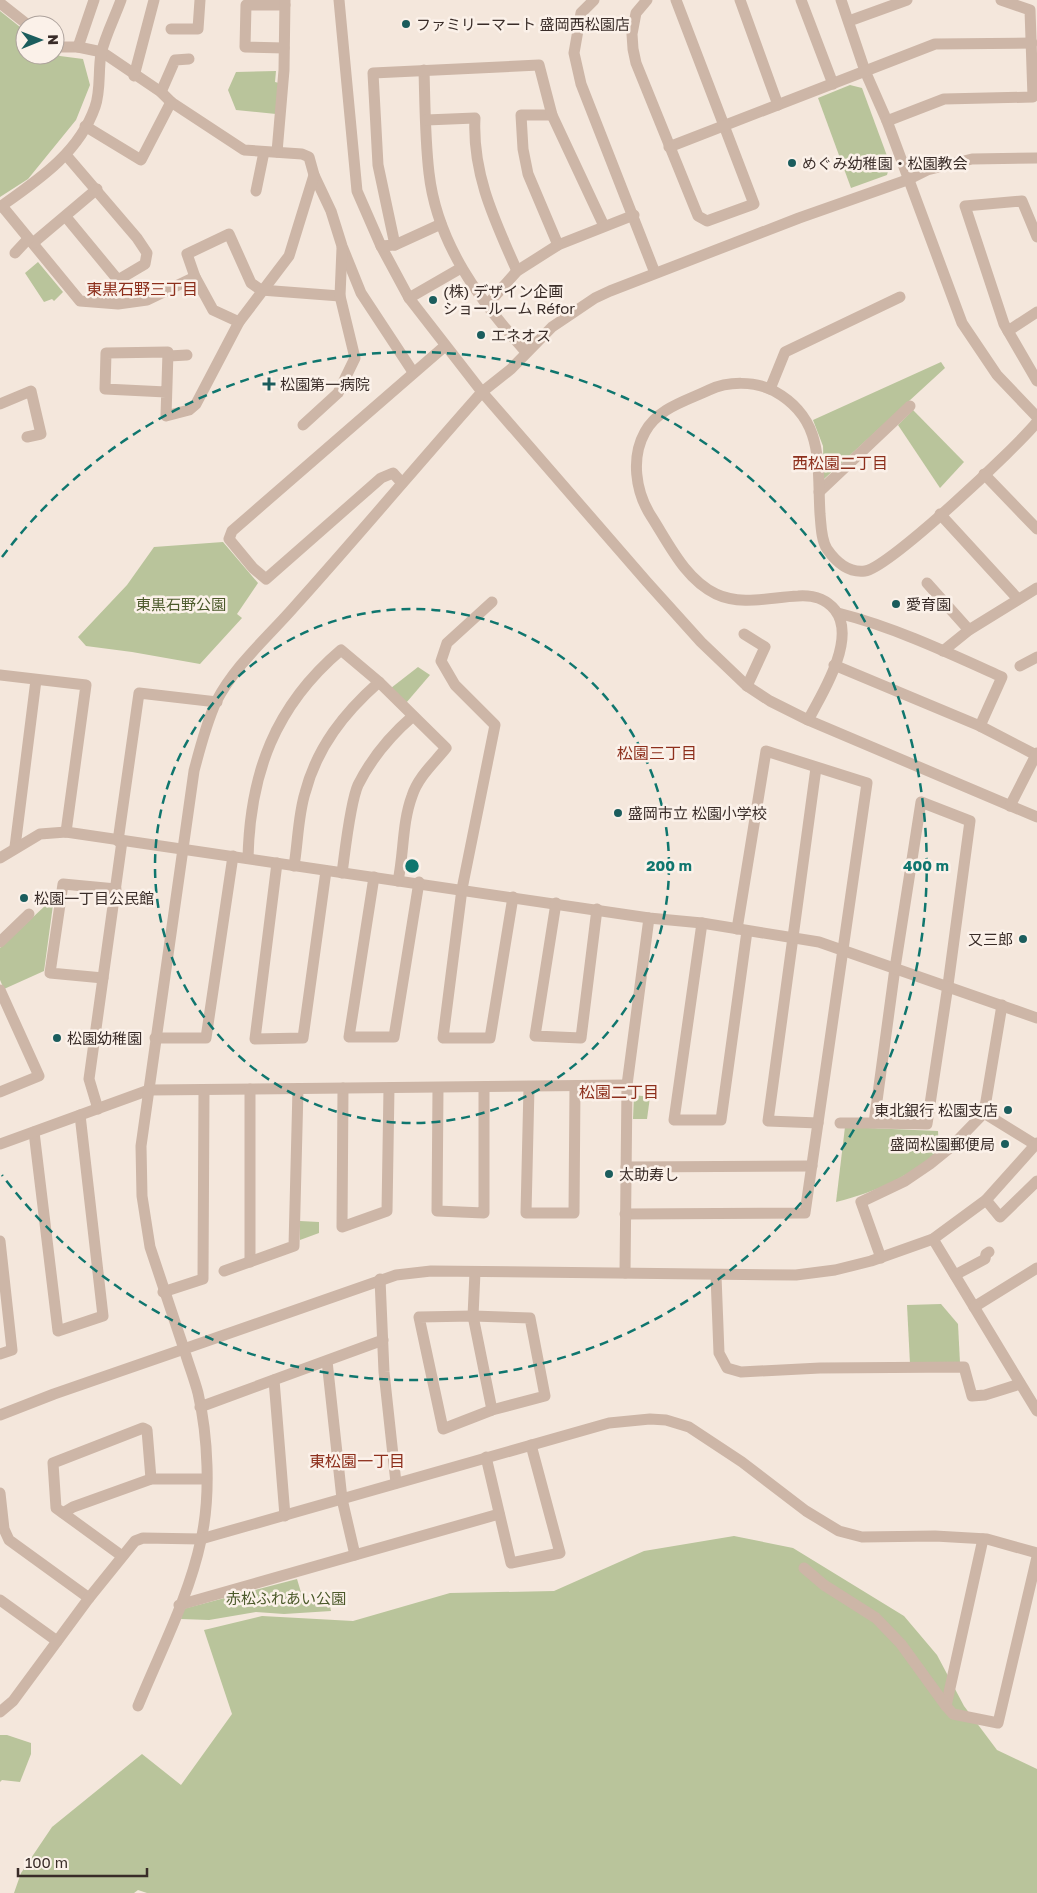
<svg xmlns="http://www.w3.org/2000/svg" width="1037" height="1893" font-family="'Golos Text','Noto Sans JP',sans-serif">
<rect width="100%" height="100%" fill="#f4e7dc"/>
<g fill="#b9c49b">
<path d="M 0,11 L 25,31 L 25,55 L 55,55 L 55,53 L 60,56 L 83,59 L 90,85 L 76,120 L 28,179 L 0,197 Z"/>
<path d="M 276,71 L 275,82 L 279,83 L 276,114 L 236,110 L 228,90 L 236,72 Z"/>
<path d="M 850,85 L 862,88 L 890,164 L 887,175 L 851,188 L 818,98 Z"/>
<path d="M 38,262 L 63,292 L 54,301 L 52,299 L 44,302 L 25,273 Z"/>
<path d="M 941,362 L 945,368 L 824,479 L 823,446 L 813,420 Z"/>
<path d="M 913,410 L 964,462 L 940,488 L 898,425 Z"/>
<path d="M 223,542 L 258,583 L 237,614 L 242,618 L 200,664 L 132,652 L 86,646 L 78,637 L 127,585 L 154,547 Z"/>
<path d="M 418,667 L 430,675 L 406,703 L 391,688 Z"/>
<path d="M 47,904 L 53,905 L 44,971 L 4,989 L 0,980 L 0,948 Z"/>
<path d="M 634,1095 L 650,1097 L 647,1119 L 633,1119 Z"/>
<path d="M 845,1127 L 938,1131 L 939,1152 C 905,1178 879,1191 836,1202 Z"/>
<path d="M 300,1221 L 319,1222 L 319,1233 L 300,1240 Z"/>
<path d="M 941,1304 L 958,1324 L 960,1363 L 910,1364 L 907,1305 Z"/>
<path d="M 734,1536 L 793,1548 L 904,1616 L 937,1655 L 964,1706 L 997,1750 L 1037,1769 L 1037,1893 L 147,1893 L 138,1890 L 134,1893 L 14,1893 L 21,1873 L 52,1827 L 142,1754 L 181,1785 L 232,1714 L 204,1630 L 262,1616 L 353,1621 L 450,1593 L 554,1591 L 644,1551 Z"/>
<path d="M 297,1579 L 303,1599 L 328,1596 L 331,1611 L 284,1614 L 256,1612 L 209,1620 L 181,1619 L 183,1609 Z"/>
<path d="M 0,1735 L 7,1735 L 31,1743 L 31,1754 L 20,1782 L 2,1780 L 0,1782 Z"/>
</g>
<g fill="none" stroke-linecap="round" stroke-linejoin="round">
<g stroke="#cdb6a7" stroke-width="11">
<path d="M 339,0 L 357,191 L 381,246 L 409,298 L 482,392 L 647,582 L 701,642 L 747,686 L 770,701 L 808,720 L 1037,817"/>
<path d="M 594,0 L 581,13 L 574,53 L 581,84 L 655,273"/>
<path d="M 647,0 L 636,13 L 632,34 L 633,49 L 636,63 L 698,216 L 707,221 L 754,204 L 676,0"/>
<path d="M 740,0 L 778,105"/>
<path d="M 801,0 L 833,84"/>
<path d="M 841,0 L 865,71 L 887,121 L 962,323 L 997,375 L 1037,417"/>
<path d="M 0,3 L 28,25"/>
<path d="M 849,21 L 907,0"/>
<path d="M 171,29 L 198,29 L 200,0"/>
<path d="M 55,44 L 60,47 L 78,47 L 102,52 L 161,92 L 171,102 L 244,150 L 302,154 L 309,157 L 314,175 L 331,211 L 342,246 L 361,293 L 413,372"/>
<path d="M 78,47 L 94,0"/>
<path d="M 284,48 L 245,47 L 246,5 L 285,5"/>
<path d="M 424,70 C 425,104 425,139 429,173 C 437,244 480,301 526,352"/>
<path d="M 134,76 L 154,0"/>
<path d="M 161,92 L 175,60 L 189,59"/>
<path d="M 552,115 L 521,115 L 523,149 L 528,174 L 558,245"/>
<path d="M 426,120 L 475,118 C 472,174 495,221 517,271"/>
<path d="M 887,121 L 944,99 L 1033,97 L 1030,10 L 1001,0"/>
<path d="M 85,126 L 141,160 L 171,102"/>
<path d="M 669,147 L 935,44 L 1032,43"/>
<path d="M 277,152 L 284,70 L 285,0"/>
<path d="M 66,155 L 137,238 L 147,253 L 145,264 L 118,280 L 66,217"/>
<path d="M 256,191 L 264,152"/>
<path d="M 2,206 L 80,301 L 118,304 L 147,300 L 195,277"/>
<path d="M 0,207 C 38,180 79,153 95,107 C 101,91 98,70 101,54 C 105,36 115,17 121,0"/>
<path d="M 33,243 L 97,189"/>
<path d="M 395,245 L 441,224"/>
<path d="M 381,246 L 395,245 L 378,165 L 373,73 L 539,65 L 552,115 L 604,226"/>
<path d="M 15,253 L 28,239"/>
<path d="M 409,298 L 461,268"/>
<path d="M 488,304 L 517,271 L 558,245 L 634,215"/>
<path d="M 1037,312 L 1008,331 L 1037,381"/>
<path d="M 239,322 L 213,310 L 195,277 L 187,254 L 229,234 L 251,283 L 261,290 L 340,296"/>
<path d="M 1008,331 L 1004,324 L 965,206 L 1022,201 L 1037,237"/>
<path d="M 169,356 L 187,355"/>
<path d="M 770,389 L 785,352 L 900,297"/>
<path d="M 166,392 L 105,389 L 106,353 L 168,352 L 166,416 L 189,410 L 196,404 L 239,322 L 289,256 L 314,175"/>
<path d="M 0,404 L 31,391 L 41,434 L 27,437"/>
<path d="M 303,425 L 338,393 L 355,358 L 340,296 L 342,248"/>
<path d="M 984,474 L 1037,529"/>
<path d="M 402,483 L 393,473 L 381,478 L 266,579 L 253,568 L 229,539 L 232,531 L 445,346"/>
<path d="M 819,492 L 910,406"/>
<path d="M 940,514 L 1018,599"/>
<path d="M 927,583 L 969,630"/>
<path d="M 492,602 L 447,643 L 441,661 L 455,685 L 495,725 L 462,889 L 443,1038 L 490,1038 L 513,897"/>
<path d="M 838,613 C 894,627 949,653 1002,677 L 980,726"/>
<path d="M 744,634 L 765,647 L 747,686"/>
<path d="M 943,651 L 969,630 L 1037,588"/>
<path d="M 834,665 L 980,726 L 1036,755"/>
<path d="M 1020,666 L 1037,657"/>
<path d="M 0,675 L 86,685 L 66,832"/>
<path d="M 808,720 C 823,693 857,638 835,610 C 825,598 813,595 798,596 C 772,597 741,606 716,594 C 685,579 669,544 651,516 C 635,491 631,457 645,432 C 658,408 686,401 709,390 C 728,381 755,381 774,391 C 825,419 817,464 820,514 C 821,524 821,540 827,549 C 836,562 849,573 865,571 C 889,568 1018,446 1037,422"/>
<path d="M 816,768 L 768,1121 L 818,1123"/>
<path d="M 921,802 L 970,821 L 948,985 L 927,1124 L 874,1123 L 895,968 Z"/>
<path d="M 1010,806 L 1037,753"/>
<path d="M 118,841 L 139,693 L 217,702"/>
<path d="M 15,847 L 36,680"/>
<path d="M 0,858 L 40,834 L 66,832 L 649,918 L 702,923 L 819,942 L 1037,1018"/>
<path d="M 248,858 C 250,773 275,706 341,650 L 379,682 L 446,748 C 434,763 418,777 412,796 C 402,823 404,853 398,881"/>
<path d="M 277,863 L 255,1039 L 303,1038 L 326,871"/>
<path d="M 294,866 C 298,842 298,816 305,793 C 317,747 344,713 379,682"/>
<path d="M 342,873 C 345,852 350,803 358,785 C 371,759 391,735 413,716"/>
<path d="M 374,877 L 349,1037 L 394,1037 L 419,882"/>
<path d="M 45,898 L 59,900"/>
<path d="M 556,903 L 535,1036 L 581,1038 L 597,909"/>
<path d="M 702,923 L 674,1120 L 721,1120 L 747,931"/>
<path d="M 0,942 L 29,914"/>
<path d="M 103,978 L 50,973 L 63,884 L 116,889"/>
<path d="M 0,990 L 39,1076 L 0,1092"/>
<path d="M 155,1038 L 206,1038 L 233,856"/>
<path d="M 529,1087 L 526,1213 L 574,1213 L 575,1086"/>
<path d="M 343,1088 L 342,1227 L 387,1211 L 389,1088"/>
<path d="M 438,1088 L 437,1211 L 484,1213 L 484,1087"/>
<path d="M 98,1109 L 89,1079 L 122,841"/>
<path d="M 984,1113 L 1036,1145"/>
<path d="M 840,1123 L 874,1123"/>
<path d="M 34,1132 L 58,1331 L 103,1316 L 80,1115"/>
<path d="M 0,1144 L 149,1090 L 627,1085"/>
<path d="M 626,1167 L 812,1166"/>
<path d="M 986,1200 L 1000,1217 L 1037,1181"/>
<path d="M 625,1214 L 805,1213 L 867,783 L 766,751 L 737,929"/>
<path d="M 933,1239 L 1037,1411"/>
<path d="M 0,1241 L 12,1350 L 0,1354"/>
<path d="M 881,1258 L 861,1202 L 905,1181 L 930,1164 L 951,1147 L 984,1113 L 1002,1005"/>
<path d="M 250,1262 L 250,1089"/>
<path d="M 224,1271 L 294,1246 L 298,1089"/>
<path d="M 475,1272 L 473,1316 L 492,1410"/>
<path d="M 625,1273 L 627,1085 L 649,918"/>
<path d="M 955,1275 L 985,1259 L 986,1254 L 989,1252"/>
<path d="M 716,1276 L 719,1353 L 727,1368 L 741,1372 L 820,1368 L 964,1367 L 972,1396 L 985,1395 L 1020,1384"/>
<path d="M 380,1279 L 384,1372 L 396,1483"/>
<path d="M 163,1292 L 203,1279 L 204,1090"/>
<path d="M 974,1307 L 1037,1268"/>
<path d="M 473,1316 L 530,1318 L 545,1396 L 492,1410 L 443,1429 L 419,1317 Z"/>
<path d="M 327,1361 L 342,1499 L 355,1555"/>
<path d="M 274,1380 L 285,1516"/>
<path d="M 200,1407 L 383,1340"/>
<path d="M 0,1415 L 54,1394 L 184,1349 L 150,1247 L 142,1196 L 141,1146 L 194,771 C 200,748 206,724 216,702 C 235,665 268,637 295,606 C 358,536 419,463 482,392 L 511,369 L 552,327 L 595,298 L 610,291 L 799,218 L 907,180 L 927,170 L 972,159 L 1037,158"/>
<path d="M 486,1457 L 511,1563 L 560,1553 L 531,1445"/>
<path d="M 0,1493 L 4,1529 L 9,1540 L 89,1598"/>
<path d="M 63,1513 L 73,1507 L 151,1479 L 206,1479"/>
<path d="M 983,1539 L 946,1706 L 953,1714 L 998,1723 L 1037,1557"/>
<path d="M 122,1556 L 56,1508 L 53,1463 L 143,1428 L 147,1430 L 151,1479"/>
<path d="M 804,1568 L 824,1585 L 876,1618 L 901,1644 L 946,1706"/>
<path d="M 0,1600 L 57,1641"/>
<path d="M 179,1605 L 499,1514"/>
<path d="M 138,1706 C 160,1652 189,1597 201,1540 C 211,1496 208,1436 198,1393 C 194,1378 188,1363 184,1349 L 396,1275 L 431,1271 L 796,1275 L 835,1270 L 871,1261 L 933,1239 L 986,1200 L 1037,1143"/>
<path d="M 0,1712 L 13,1701 L 89,1598 L 135,1541 L 143,1538 L 201,1539 L 609,1423 L 650,1419 L 666,1420 L 689,1427 L 742,1462 L 806,1511 L 839,1531 L 862,1537 L 935,1536 L 987,1539 L 1037,1553"/>
</g>
</g>
<g fill="none" stroke="#0f766e" stroke-width="2.5" stroke-dasharray="9 6">
<circle cx="412" cy="866" r="257"/>
<path d="M2 557A514 514 0 1 1 2 1175"/>
</g>
<g fill="#1b5d5d" stroke="#fbf1e9" stroke-width="2">
<circle cx="406" cy="24" r="5"/>
<circle cx="792" cy="163" r="5"/>
<circle cx="433" cy="300" r="5"/>
<circle cx="481" cy="335" r="5"/>
<path d="M266.5 376.5h5v5h5v5h-5v5h-5v-5h-5v-5h5z"/>
<circle cx="896" cy="604" r="5"/>
<circle cx="618" cy="813" r="5"/>
<circle cx="24" cy="898" r="5"/>
<circle cx="1023" cy="939" r="5"/>
<circle cx="57" cy="1038" r="5"/>
<circle cx="1008" cy="1110" r="5"/>
<circle cx="1005" cy="1144" r="5"/>
<circle cx="609" cy="1174" r="5"/>
</g>
<g text-anchor="middle" dominant-baseline="central" stroke-width="5" stroke-linejoin="round" paint-order="stroke">
<g font-size="15" fill="#392c28" stroke="#fbf1e9" text-anchor="start">
<text x="416" y="24">ファミリーマート 盛岡西松園店</text>
<text x="802" y="163">めぐみ幼稚園・松園教会</text>
<text x="443" y="291">(株) デザイン企画<tspan x="443" dy="17">ショールーム Réfor</tspan></text>
<text x="491" y="335">エネオス</text>
<text x="280" y="384">松園第一病院</text>
<text x="906" y="604">愛育園</text>
<text x="628" y="813">盛岡市立 松園小学校</text>
<text x="34" y="898">松園一丁目公民館</text>
<text x="1013" y="939" text-anchor="end">又三郎</text>
<text x="67" y="1038">松園幼稚園</text>
<text x="998" y="1110" text-anchor="end">東北銀行 松園支店</text>
<text x="995" y="1144" text-anchor="end">盛岡松園郵便局</text>
<text x="619" y="1174">太助寿し</text>
</g>
<g font-size="15" fill="#4b592a" stroke="#fbf1e9">
<text x="181" y="604">東黒石野公園</text>
<text x="286" y="1598">赤松ふれあい公園</text>
</g>
<g font-size="16" fill="#8d2f1c" stroke="#fbf1e9">
<text x="142" y="289">東黒石野三丁目</text>
<text x="840" y="463">西松園二丁目</text>
<text x="657" y="753">松園三丁目</text>
<text x="619" y="1092">松園二丁目</text>
<text x="357" y="1461">東松園一丁目</text>
</g>
</g>
<circle cx="412" cy="866" r="8" fill="#0f766e" stroke="#fbf1e9" stroke-width="2.5"/>
<g font-size="15" text-anchor="middle" font-weight="bold" fill="#0f766e" stroke="#fbf1e9" stroke-width="5" stroke-linejoin="round" paint-order="stroke">
<text x="669" y="871">200 m</text>
<text x="926" y="871">400 m</text>
</g>
<g transform="translate(40 40) rotate(89)"><circle r="24" fill="#fbf1e9" stroke="#ada29c"/>
<path d="M0-4L9 19L0 12L-9 19Z" fill="#1b5d5d"/>
<text y="-8" font-size="14" font-weight="bold" text-anchor="middle" fill="#392c28">N</text>
</g>
<path d="M18 1868v8h129v-8" fill="none" stroke="#392c28" stroke-width="2.5"/>
<text x="25" y="1868" font-size="15" fill="#392c28" stroke="#fbf1e9" stroke-width="4" paint-order="stroke">100 m</text>
</svg>
